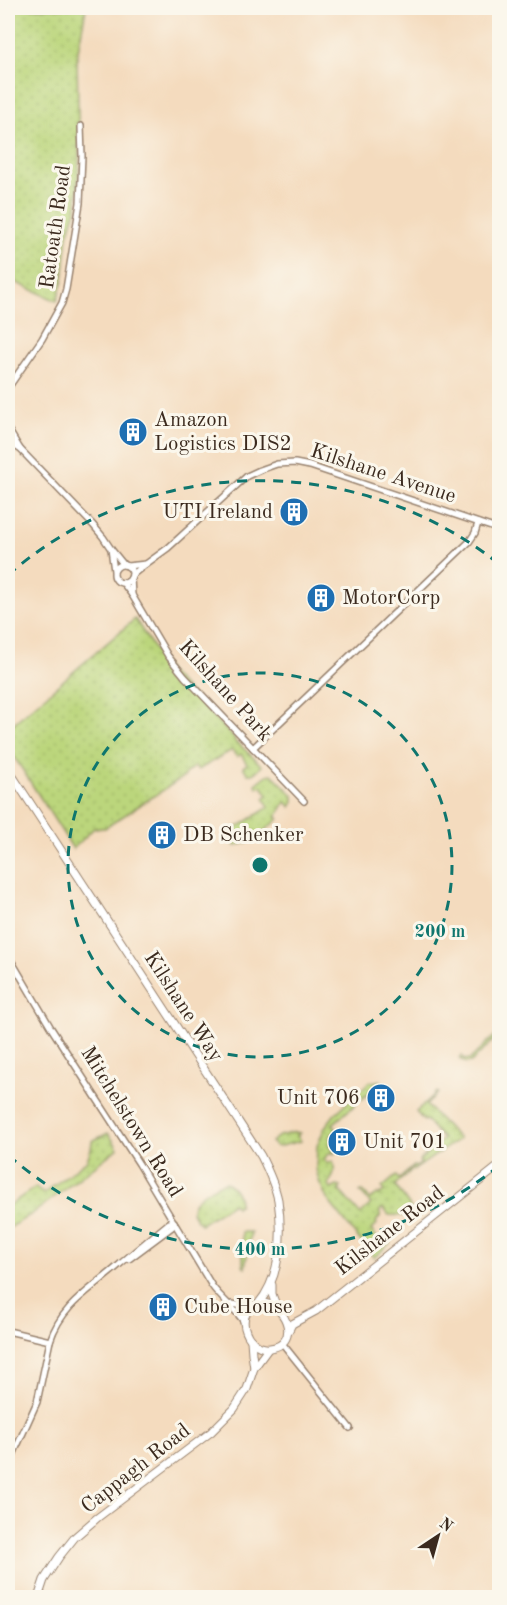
<svg xmlns="http://www.w3.org/2000/svg" width="507" height="1605" font-family="'Old Standard TT',serif">
<defs>
<pattern id="grass-dots" width="8" height="8" patternUnits="userSpaceOnUse" patternTransform="scale(1.5)"><rect width="8" height="8" fill="#bbd67c"/><path d="M2 2h.1M6 6h.1" fill="none" stroke="#a2b86b" stroke-width="1.8" stroke-linecap="round"/></pattern>
</defs>
<rect width="100%" height="100%" fill="#fbf7ec"/>
<filter id="ink" filterUnits="userSpaceOnUse"><feTurbulence type="fractalNoise" baseFrequency=".0167" numOctaves="2"/><feDisplacementMap in="SourceGraphic" scale="12" xChannelSelector="R" yChannelSelector="G"/><feConvolveMatrix kernelMatrix="1 2 1 2 8 2 1 2 1" color-interpolation-filters="sRGB"/></filter>
<filter id="wash" filterUnits="userSpaceOnUse"><feTurbulence type="fractalNoise" baseFrequency=".008" numOctaves="4" result="noise"/><feDisplacementMap in="SourceGraphic" scale="24" xChannelSelector="R" yChannelSelector="G"/><feGaussianBlur stdDeviation="1.35" result="paint"/><feColorMatrix in="noise" values="0 0 0 0 0 0 0 0 0 0 0 0 0 0 0 0 0 1.4 0 .05"/><feComposite in="paint" operator="in"/></filter>
<g filter="url(#wash)">
<rect width="100%" height="100%" fill="#f4dbbe"/>
<g fill="url(#grass-dots)" stroke="#7b804d" stroke-width="1.5">
<path d="M 8,8 L 86,8 L 77,56 L 79,160 L 77,207 L 68,235 L 63,280 L 57,301 L 8,279 Z"/>
<path d="M 135,619 L 168,671 L 235,739 L 234,740 L 237,744 L 238,743 L 262,766 L 253,774 L 248,774 L 243,767 L 247,764 L 241,754 L 237,757 L 232,750 L 198,770 L 195,766 L 186,773 L 185,776 L 105,828 L 94,828 L 73,849 L 8,747 L 8,728 Z"/>
<path d="M 272,774 L 294,796 L 294,802 L 291,807 L 286,802 C 280,808 281,812 276,817 L 279,819 C 266,829 251,844 235,846 L 229,837 L 233,830 L 269,807 L 264,798 L 268,795 L 262,786 L 257,788 L 256,784 L 267,775 Z"/>
<path d="M 495,1036 L 499,1036 L 499,1037 L 494,1040 L 471,1062 L 466,1063 L 460,1059 L 462,1056 L 465,1060 L 470,1059 C 479,1052 486,1042 495,1036 Z"/>
<path d="M 379,1080 L 387,1086 L 384,1089 L 379,1085 L 362,1099 L 359,1097 L 355,1101 L 357,1103 L 333,1124 L 337,1130 L 329,1137 L 332,1141 L 329,1146 L 335,1153 L 334,1154 L 331,1152 L 324,1159 L 328,1164 L 332,1161 C 337,1171 333,1177 328,1185 L 331,1189 L 337,1186 L 341,1187 L 339,1190 L 360,1214 L 371,1204 L 360,1192 L 362,1191 L 370,1199 L 377,1194 L 379,1195 L 384,1191 L 382,1188 L 396,1176 L 399,1179 L 414,1166 L 416,1167 L 421,1163 L 419,1161 L 443,1139 L 426,1120 L 424,1121 L 416,1112 L 437,1092 L 438,1093 L 426,1105 L 459,1139 L 414,1170 L 413,1169 L 395,1185 L 413,1211 L 410,1216 L 389,1215 L 383,1208 L 379,1212 L 381,1215 L 376,1222 L 377,1224 L 371,1230 L 382,1244 L 388,1240 L 390,1243 L 374,1258 L 327,1199 L 319,1181 L 316,1169 L 317,1146 L 325,1127 L 334,1115 L 367,1084 L 370,1082 L 378,1081 Z"/>
<path d="M 295,1132 L 300,1133 L 297,1135 L 301,1141 L 277,1147 L 271,1142 L 279,1136 Z"/>
<path d="M 108,1133 L 118,1148 L 35,1212 L 8,1229 L 8,1206 L 36,1187 L 43,1194 L 87,1160 L 91,1149 L 92,1141 Z"/>
<path d="M 226,1182 C 234,1187 239,1195 239,1204 L 236,1207 L 233,1203 L 201,1224 C 187,1212 190,1203 204,1193 C 211,1188 217,1184 226,1182 Z"/>
<path d="M 242,1232 L 251,1232 L 245,1268 L 243,1266 Z"/>
</g>
</g>
<g filter="url(#ink)">
<g fill="none" stroke-linecap="round" stroke-linejoin="round">
<g stroke="#98826e" stroke-width="8">
<g id="minor">
<path d="M 8,388 L 42,339 L 62,303 L 66,289 L 80,203 L 82,156 L 81,126"/>
<path d="M 8,442 L 20,449 L 8,429"/>
<path d="M 20,449 L 93,525 L 103,537 L 111,549"/>
<path d="M 146,564 L 168,548 L 247,476 L 260,470 L 277,464 L 295,463 L 310,466 L 500,530"/>
<circle cx="123" cy="574" r="9"/>
<path d="M 127,566 L 146,564 L 132,575"/>
<path d="M 114,571 L 111,549 L 124,565"/>
<path d="M 123,583 L 132,595 L 131,578"/>
<path d="M 132,595 L 168,656 L 185,677 L 304,801"/>
<path d="M 253,748 L 469,542 L 475,533 L 478,523"/>
<path d="M 8,955 L 51,1028 L 139,1164 L 212,1286 C 222,1300 234,1307 244,1322"/>
<path d="M 129,1259 L 172,1227 L 174,1222"/>
<path d="M 232,1304 L 250,1307"/>
<path d="M 8,1331 L 50,1341"/>
<path d="M 282,1343 L 350,1428"/>
<path d="M 8,1466 L 37,1402 L 50,1341 C 62,1304 91,1290 119,1265 C 135,1251 152,1237 169,1223 L 174,1222"/>
</g>
</g>
<g stroke="#98826e" stroke-width="9">
<g id="tertiary">
<path d="M 8,769 L 261,1156 C 268,1170 275,1185 278,1200 C 283,1234 281,1277 258,1304"/>
<path d="M 272,1285 L 272,1294 L 277,1308"/>
<path d="M 264,1303 C 289,1307 299,1345 270,1348 C 245,1351 230,1306 264,1303 Z"/>
<path d="M 288,1332 L 292,1324 L 316,1311 L 500,1165"/>
<path d="M 251,1340 L 252,1354 L 254,1368"/>
<path d="M 38,1598 L 44,1580 L 59,1557 L 75,1537 L 97,1518 L 211,1432 L 234,1409 L 247,1389 L 254,1368 L 268,1349"/>
</g>
</g>
<use href="#minor" stroke="#fff" stroke-width="5"/>
<use href="#tertiary" stroke="#fff" stroke-width="7"/>
</g>
</g>
<g fill="none" stroke="#0f766e" stroke-width="3" stroke-dasharray="10 8">
<circle cx="260" cy="865" r="192"/>
<path d="M499 1166A384 384 0 0 1 8 1155M8 575A384 384 0 0 1 499 564"/>
</g>
<defs>
<g id="building-disc" transform="scale(1.5)"><circle r="9.5" fill="#1f6fb2" stroke="#fbf7ec"/><path d="M-4-6H4V6H1V3H-1V6H-4ZM-2.5-4.3h1.7v1.8h-1.7ZM.8-4.3h1.7v1.8H.8ZM-2.5-1h1.7V.8h-1.7ZM.8-1h1.7V.8H.8Z" fill="#fff"/></g>
</defs>
<g fill-rule="evenodd">
<use href="#building-disc" x="133" y="432"/>
<use href="#building-disc" x="294" y="512"/>
<use href="#building-disc" x="321" y="598"/>
<use href="#building-disc" x="162" y="835"/>
<use href="#building-disc" x="381" y="1098"/>
<use href="#building-disc" x="342" y="1142"/>
<use href="#building-disc" x="163" y="1307"/>
</g>
<g text-anchor="middle" dominant-baseline="central" stroke-width="6" stroke-linejoin="round" paint-order="stroke">
<g font-size="21" fill="#3b2a1e" stroke="#fbf7ec">
<text transform="translate(56 227) rotate(-82)">Ratoath Road</text>
<text transform="translate(383 474) rotate(18)">Kilshane Avenue</text>
<text transform="translate(225 691) rotate(48)">Kilshane Park</text>
<text transform="translate(183 1007) rotate(57)">Kilshane Way</text>
<text transform="translate(131 1122) rotate(58)">Mitchelstown Road</text>
<text transform="translate(390 1231) rotate(-38)">Kilshane Road</text>
<text transform="translate(136 1469) rotate(-38)">Cappagh Road</text>
</g>
<g font-size="21" fill="#3b2a1e" stroke="#fbf7ec" text-anchor="start">
<text x="154" y="420">Amazon<tspan x="154" dy="24">Logistics DIS2</tspan></text>
<text x="273" y="512" text-anchor="end">UTI Ireland</text>
<text x="342" y="598">MotorCorp</text>
<text x="183" y="835">DB Schenker</text>
<text x="360" y="1098" text-anchor="end">Unit 706</text>
<text x="363" y="1142">Unit 701</text>
<text x="184" y="1307">Cube House</text>
</g>
</g>
<circle cx="260" cy="865" r="9" fill="#0f766e" stroke="#fbf7ec" stroke-width="3"/>
<g font-size="18" text-anchor="middle" font-weight="bold" fill="#0f766e" stroke="#fbf7ec" stroke-width="6" stroke-linejoin="round" paint-order="stroke">
<text x="440" y="937">200 m</text>
<text x="260" y="1255">400 m</text>
</g>
<rect width="507" height="1605" fill="none" stroke="#fbf7ec" stroke-width="30"/>
<g transform="translate(438 1536) rotate(36)" stroke="#fbf7ec" stroke-width="4.5" paint-order="stroke">
<path d="M0-4.5L10 22L0 15L-10 22Z" fill="#3b2a1e"/>
<text y="-9" font-size="16" font-weight="bold" text-anchor="middle" fill="#3b2a1e">N</text>
</g>
</svg>
